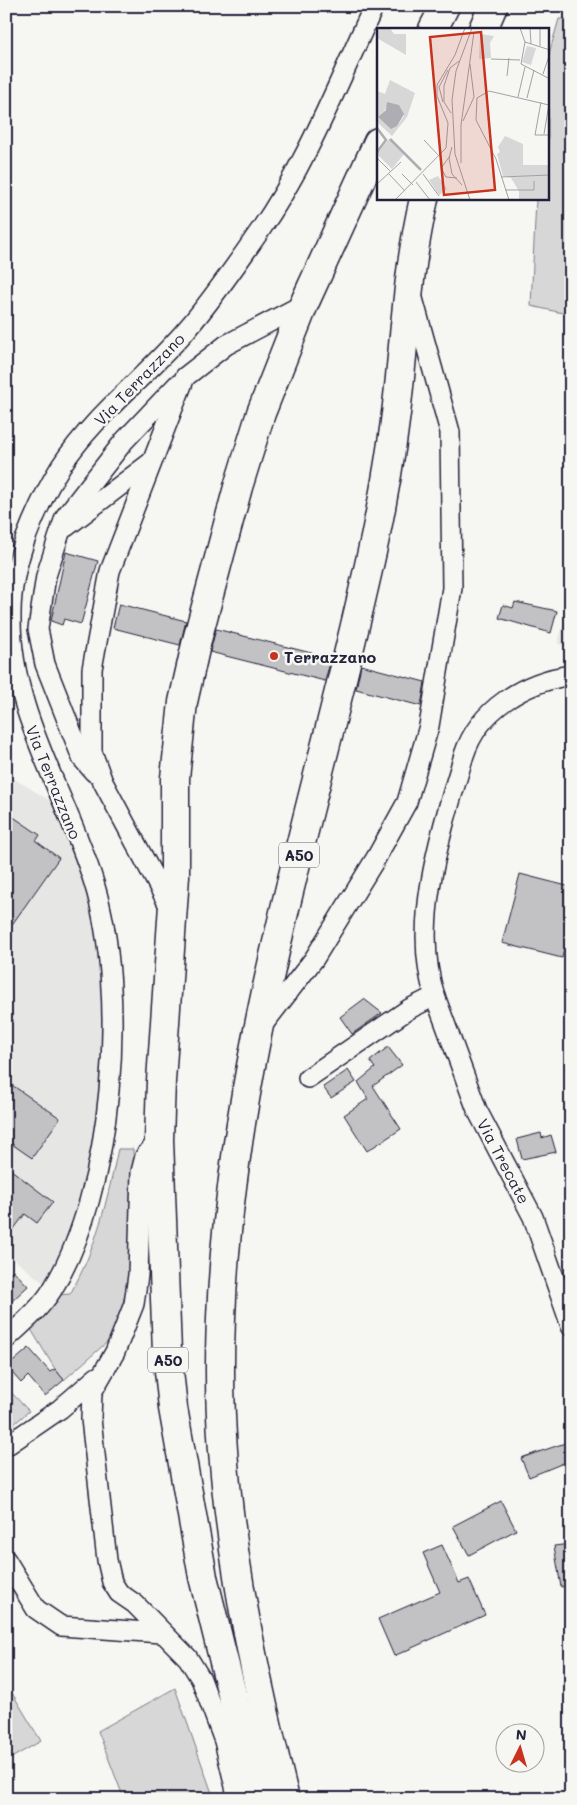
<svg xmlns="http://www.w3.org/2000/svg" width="577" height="1805" font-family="Mali,sans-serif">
<rect width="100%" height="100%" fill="#f6f6f2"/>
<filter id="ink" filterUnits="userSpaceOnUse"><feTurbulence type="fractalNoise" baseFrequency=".02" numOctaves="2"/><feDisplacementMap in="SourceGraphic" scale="10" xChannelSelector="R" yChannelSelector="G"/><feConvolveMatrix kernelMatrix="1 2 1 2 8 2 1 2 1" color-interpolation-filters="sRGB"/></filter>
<g filter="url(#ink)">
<g fill="#e6e6e4">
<path d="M 571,590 L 571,647 L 558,644 Z"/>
<path d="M 6,774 L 56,804 L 80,866 L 98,934 L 106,983 L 104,1064 L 90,1165 L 70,1240 L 45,1284 L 6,1253 Z"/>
</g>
<g fill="#d7d7d7" stroke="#7c7c89">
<path d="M 559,19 L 571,19 L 571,313 L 567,314 L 531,306 L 536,199 L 548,199 L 548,57 Z"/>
<path d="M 118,1149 L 133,1149 L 136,1234 L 126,1291 L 114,1336 L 64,1380 L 55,1369 L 29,1326 L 56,1295 L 70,1294 C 97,1248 107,1200 118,1149 Z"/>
<path d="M 6,1387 L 29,1411 L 6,1431 Z"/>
<path d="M 6,1683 L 41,1741 L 6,1761 Z"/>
<path d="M 175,1688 L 214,1799 L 124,1799 L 98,1731 Z"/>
</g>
<g fill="#c2c2c4" stroke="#22223b">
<path d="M 66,552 L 98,561 L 81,624 L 64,619 L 62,625 L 51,621 Z"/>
<path d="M 515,602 L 557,611 L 551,633 L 499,618 L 503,605 L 513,608 Z"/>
<path d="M 119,604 L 186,621 L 180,645 L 113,628 Z"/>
<path d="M 216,629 L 331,658 L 325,681 L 210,652 Z"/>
<path d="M 361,665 L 425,682 L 421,706 L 356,689 Z"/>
<path d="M 6,812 L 40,835 L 36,841 L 59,858 L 6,933 Z"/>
<path d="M 520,874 L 571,887 L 571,923 L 562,958 L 502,943 Z"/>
<path d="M 364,999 L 382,1013 L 352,1034 L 340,1017 Z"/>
<path d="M 388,1047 L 402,1065 L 373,1086 L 401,1129 L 367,1151 L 344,1115 L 368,1099 L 358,1082 L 375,1068 L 370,1061 Z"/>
<path d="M 348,1070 L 356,1082 L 331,1098 L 323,1087 Z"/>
<path d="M 6,1081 L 60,1118 L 32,1158 L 6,1140 Z"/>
<path d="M 541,1133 L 542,1138 L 551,1135 L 556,1152 L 522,1159 L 517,1139 Z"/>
<path d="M 6,1166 L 53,1202 L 37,1223 L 25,1214 L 13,1230 L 6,1224 Z"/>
<path d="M 13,1270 L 28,1286 L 12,1301 L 6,1295 L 6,1276 Z"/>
<path d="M 29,1348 L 50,1372 L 55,1369 L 64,1380 L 45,1396 L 28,1376 L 21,1383 L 7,1367 Z"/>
<path d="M 571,1441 L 571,1460 L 529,1477 L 521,1458 Z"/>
<path d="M 501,1501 L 516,1530 L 469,1555 L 453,1526 Z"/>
<path d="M 571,1544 L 571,1585 L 561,1587 L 554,1546 Z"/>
<path d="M 442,1545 L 459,1583 L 469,1579 L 485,1615 L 394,1656 L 378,1619 L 440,1592 L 423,1553 Z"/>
</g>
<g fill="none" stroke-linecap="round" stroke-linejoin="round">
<g stroke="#22223b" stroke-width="22">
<g id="minor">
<path d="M 66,527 L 150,463"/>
<path d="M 571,675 C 524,682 479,709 464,755 C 443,826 410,923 435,996 L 477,1110 L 533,1217 L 571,1326"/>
<path d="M 94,772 L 82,758 L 45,664 L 38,629 L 46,576 L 65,517 L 124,441 L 177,385"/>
<path d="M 173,913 L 103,782 L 92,752 L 92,669 L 110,571 L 185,377 L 226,345 L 304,304"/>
<path d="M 262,1026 L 314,959 L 376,858 L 407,802 L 429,726 L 452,588 L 450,432 L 412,295"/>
<path d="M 308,1078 L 409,1009 L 435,996"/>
<path d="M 159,1140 L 145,1156 L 141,1172 L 138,1275 L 134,1304 L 115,1352 L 92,1392 L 91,1419 L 107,1560 L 112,1582 L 119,1593 L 135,1604 L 188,1658 L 201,1679 L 224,1741 L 238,1799"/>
<path d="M 6,1339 C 22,1324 40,1309 52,1290 C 114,1191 128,993 94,883 C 66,792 9,711 11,613 C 11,589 17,563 25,540 C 35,514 46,490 61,466 C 95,414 147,376 187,329 C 213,299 236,265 259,232 C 307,163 338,83 374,6"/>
<path d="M 6,1446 L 60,1409 L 97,1377"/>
<path d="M 6,1560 L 36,1609 L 61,1626 L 161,1633"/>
</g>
</g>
<g stroke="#22223b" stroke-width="31">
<g id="highway">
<path d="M 433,29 L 445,6"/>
<path d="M 483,29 L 493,6"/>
<path d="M 258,1799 L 203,1577 L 173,1408 L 167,1352 L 159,1140 L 161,1081 L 175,876 L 175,778 L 183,702 L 197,640 L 238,487 L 261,413 L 304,304 L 378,142"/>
<path d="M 285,1799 C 251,1663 220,1512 220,1372 C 219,1086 316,814 375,538 C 386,485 395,431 400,377 C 406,316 410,259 424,199"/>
</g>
</g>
<use href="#minor" stroke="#f6f6f2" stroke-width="19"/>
<use href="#highway" stroke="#f6f6f2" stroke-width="28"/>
</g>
</g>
<circle fill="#c8321e" stroke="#f6f6f2" stroke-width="2" cx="274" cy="656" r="5"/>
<g text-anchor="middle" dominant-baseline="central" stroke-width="5" stroke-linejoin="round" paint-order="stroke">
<g fill="#f6f6f2" stroke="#626272" stroke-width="1">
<rect x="279" y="842.5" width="40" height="25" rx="4"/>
<rect x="148" y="1347.5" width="40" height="25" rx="4"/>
</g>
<g font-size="15" font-weight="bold" fill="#22223b">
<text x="299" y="855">A50</text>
<text x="168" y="1360">A50</text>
</g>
<g font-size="16" fill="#22223b" stroke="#f6f6f2">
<text transform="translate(139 379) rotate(-46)">Via Terrazzano</text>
<text transform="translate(54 782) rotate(68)">Via Terrazzano</text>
<text transform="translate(504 1161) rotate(62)">Via Trecate</text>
</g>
<g font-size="16" font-weight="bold" fill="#22223b" stroke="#f6f6f2" text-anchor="start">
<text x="284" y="656">Terrazzano</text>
</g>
</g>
<g transform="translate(377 28)">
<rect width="172" height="172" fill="#f6f6f2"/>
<path d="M 0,0 L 13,0 L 17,6 L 29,6 L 29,27 L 0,10 ZM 103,6 L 117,8 L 113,15 L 114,30 L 102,31 ZM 150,18 L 159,20 L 154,37 L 145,34 ZM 13,52 L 38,65 L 30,89 L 15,108 L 0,94 L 0,63 L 8,66 ZM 13,76 L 27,88 L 20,98 L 1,90 ZM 128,108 L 146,116 L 146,137 L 172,137 L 172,172 L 138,172 L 142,171 L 142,163 L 134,150 L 126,148 L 120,126 L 123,124 L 121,119 ZM 12,111 L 27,126 L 15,141 L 0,126 ZM 61,148 L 70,161 L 62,167 L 52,152 Z" fill="#d7d7d7" fill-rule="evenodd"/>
<path d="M 10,74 L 22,77 L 27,86 L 20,98 L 14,101 L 1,89 L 9,82 Z" fill="#adadb3"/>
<path fill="none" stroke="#adadb3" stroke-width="2.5" d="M 0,100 L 9,112 L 0,124M 13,111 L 44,142"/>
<path fill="none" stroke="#a1a1a9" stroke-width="1" d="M 143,0 L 148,14 L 144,36 L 173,51M 153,0 L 154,16M 172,0 L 172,22M 148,14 L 173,22M 163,18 L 163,0M 114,31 L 143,32M 166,46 L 173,25M 130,48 L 132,30M 141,69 L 148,39M 150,70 L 157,42M 66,74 L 62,59 L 71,42M 164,74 L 158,107 L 173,107M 74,85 L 67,74 L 67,58 L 73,40 L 82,33M 86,93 L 97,69 L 93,36M 167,106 L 172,76M 47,112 L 62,128M 75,119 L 72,130 L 75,146 L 85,157M 73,128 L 64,140 L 69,149 L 80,150M 0,130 L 13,143M 84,135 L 84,97 L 97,4M 11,145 L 28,163M 25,146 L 36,157M 46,146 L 62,168M 124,149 L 173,147M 39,154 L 53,172M 0,156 L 24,134M 128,162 L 157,162 L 157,153M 18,172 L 69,120 L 71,95 L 60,68 L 60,57 L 78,27 L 88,0M 93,172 L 78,126 L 75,72 L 79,43 L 95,0M 132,172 L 119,131 L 99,92 L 100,70 L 112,63 L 172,77"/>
<path fill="#c8321e" fill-opacity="0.15" stroke="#c8321e" stroke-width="2.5" d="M 104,4 L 118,162 L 67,167 L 53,9 Z"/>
<rect width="172" height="172" fill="none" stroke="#22223b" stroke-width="2.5"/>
</g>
<rect width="577" height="1805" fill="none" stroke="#f6f6f2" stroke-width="25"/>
<rect x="12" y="12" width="552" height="1780" fill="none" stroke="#22223b" stroke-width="2" filter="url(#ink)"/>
<g transform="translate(520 1748) rotate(5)"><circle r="24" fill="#f6f6f2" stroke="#a1a1a9"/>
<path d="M0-4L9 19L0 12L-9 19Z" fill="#c8321e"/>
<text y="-8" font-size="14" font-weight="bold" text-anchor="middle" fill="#22223b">N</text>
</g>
</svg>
